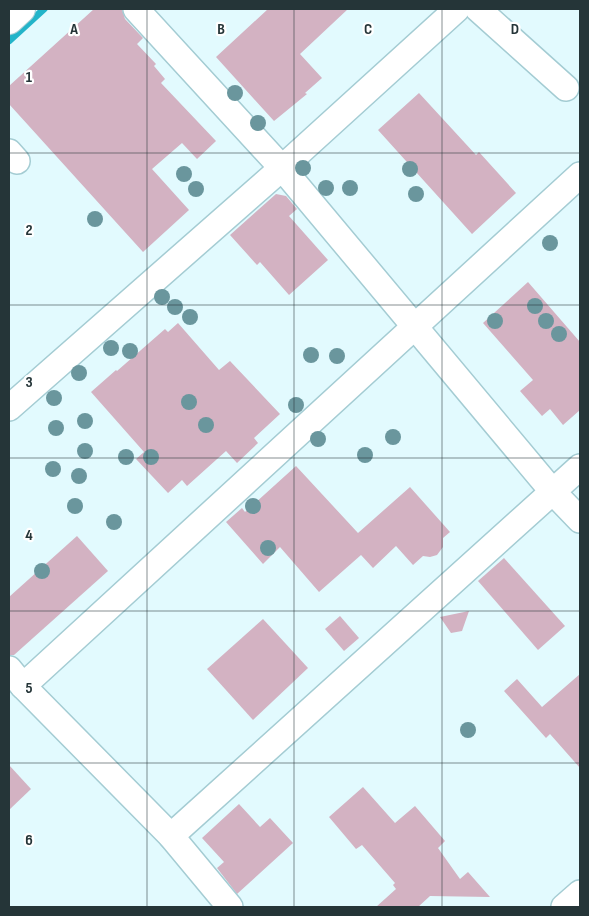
<svg xmlns="http://www.w3.org/2000/svg" width="589" height="916" font-family="'Sofia Sans Condensed',sans-serif">
<rect width="100%" height="100%" fill="#e2fafe"/>
<g fill="none" stroke-linecap="round" stroke-linejoin="round">
<path stroke="#23b4c9" stroke-width="7" d="M 9,41 L 44,9"/>
</g>
<g fill="#d3b2c2">
<path d="M 94,9 L 122,9 L 125,19 L 143,38 L 137,44 L 156,64 L 154,66 L 165,79 L 161,83 L 216,141 L 197,159 L 182,143 L 152,169 L 189,210 L 143,252 L 9,104 L 9,86 Z"/>
<path d="M 268,9 L 348,9 L 300,54 L 322,78 L 305,93 L 307,94 L 274,121 L 216,57 Z"/>
<path d="M 419,93 L 476,155 L 479,152 L 516,193 L 472,234 L 378,130 Z"/>
<path d="M 276,194 L 286,196 L 297,209 L 289,216 L 328,260 L 289,295 L 260,262 L 257,265 L 230,235 Z"/>
<path d="M 528,282 L 580,342 L 580,410 L 563,425 L 550,409 L 542,416 L 520,391 L 533,380 L 483,323 Z"/>
<path d="M 178,323 L 219,370 L 230,361 L 280,414 L 254,438 L 258,443 L 237,463 L 226,451 L 187,486 L 182,480 L 168,493 L 136,459 L 144,452 L 91,392 L 116,370 L 117,371 L 165,329 L 168,332 Z"/>
<path d="M 296,466 L 358,533 L 410,487 L 450,532 L 443,538 L 443,547 L 437,555 L 430,557 L 423,556 L 413,565 L 396,546 L 373,568 L 361,555 L 319,592 L 280,547 L 263,564 L 226,522 L 242,508 L 245,512 Z"/>
<path d="M 77,536 L 108,571 L 14,655 L 9,655 L 9,597 Z"/>
<path d="M 504,558 L 565,626 L 538,650 L 478,581 Z"/>
<path d="M 469,611 L 462,631 L 451,633 L 440,617 Z"/>
<path d="M 340,616 L 359,638 L 344,651 L 325,629 Z"/>
<path d="M 263,619 L 308,668 L 253,720 L 207,669 Z"/>
<path d="M 580,674 L 580,768 L 550,734 L 546,738 L 504,691 L 517,679 L 542,707 Z"/>
<path d="M 9,765 L 31,789 L 9,810 Z"/>
<path d="M 363,787 L 395,823 L 415,806 L 445,841 L 438,848 L 460,879 L 468,872 L 490,897 L 430,896 L 418,907 L 376,907 L 396,889 L 393,885 L 395,883 L 362,845 L 356,849 L 329,817 Z"/>
<path d="M 239,804 L 260,827 L 270,818 L 293,843 L 237,894 L 217,868 L 224,862 L 202,838 Z"/>
</g>
<g fill="none" stroke-linecap="round" stroke-linejoin="round">
<g stroke="#a4ccd3" stroke-width="28">
<g id="minor">
<path d="M 136,9 L 282,168 L 553,492 L 580,520"/>
<path d="M 478,9 L 566,88"/>
<path d="M 9,152 L 17,161"/>
<path d="M 9,408 L 282,168 L 457,9"/>
<path d="M 9,669 L 23,686 L 171,836 L 230,907"/>
<path d="M 23,686 L 580,175"/>
<path d="M 171,836 L 580,467"/>
<path d="M 564,907 L 580,893"/>
</g>
</g>
<g stroke="#a4ccd3" stroke-width="30">
<path id="major" d="M 9,20 L 21,9"/>
</g>
<use href="#minor" stroke="#fff" stroke-width="25"/>
<use href="#major" stroke="#fff" stroke-width="28"/>
</g>
<g fill="#6a969d">
<circle cx="235" cy="93" r="8"/>
<circle cx="258" cy="123" r="8"/>
<circle cx="303" cy="168" r="8"/>
<circle cx="410" cy="169" r="8"/>
<circle cx="184" cy="174" r="8"/>
<circle cx="326" cy="188" r="8"/>
<circle cx="350" cy="188" r="8"/>
<circle cx="196" cy="189" r="8"/>
<circle cx="416" cy="194" r="8"/>
<circle cx="95" cy="219" r="8"/>
<circle cx="550" cy="243" r="8"/>
<circle cx="162" cy="297" r="8"/>
<circle cx="535" cy="306" r="8"/>
<circle cx="175" cy="307" r="8"/>
<circle cx="190" cy="317" r="8"/>
<circle cx="495" cy="321" r="8"/>
<circle cx="546" cy="321" r="8"/>
<circle cx="559" cy="334" r="8"/>
<circle cx="111" cy="348" r="8"/>
<circle cx="130" cy="351" r="8"/>
<circle cx="311" cy="355" r="8"/>
<circle cx="337" cy="356" r="8"/>
<circle cx="79" cy="373" r="8"/>
<circle cx="54" cy="398" r="8"/>
<circle cx="189" cy="402" r="8"/>
<circle cx="296" cy="405" r="8"/>
<circle cx="85" cy="421" r="8"/>
<circle cx="206" cy="425" r="8"/>
<circle cx="56" cy="428" r="8"/>
<circle cx="393" cy="437" r="8"/>
<circle cx="318" cy="439" r="8"/>
<circle cx="85" cy="451" r="8"/>
<circle cx="365" cy="455" r="8"/>
<circle cx="126" cy="457" r="8"/>
<circle cx="151" cy="457" r="8"/>
<circle cx="53" cy="469" r="8"/>
<circle cx="79" cy="476" r="8"/>
<circle cx="75" cy="506" r="8"/>
<circle cx="253" cy="506" r="8"/>
<circle cx="114" cy="522" r="8"/>
<circle cx="268" cy="548" r="8"/>
<circle cx="42" cy="571" r="8"/>
<circle cx="468" cy="730" r="8"/>
</g>
<path fill="none" stroke="#253538" stroke-width="1" stroke-opacity="0.55" d="M 147,9 L 147,907M 294,9 L 294,907M 442,9 L 442,907M 9,153 L 580,153M 9,305 L 580,305M 9,458 L 580,458M 9,611 L 580,611M 9,763 L 580,763"/>
<g font-size="16" text-anchor="middle" font-weight="bold" fill="#253538" stroke="#fff" stroke-width="4.5" stroke-linejoin="round" paint-order="stroke">
<text x="74" y="34">A</text>
<text x="221" y="34">B</text>
<text x="368" y="34">C</text>
<text x="515" y="34">D</text>
<text x="29" y="82">1</text>
<text x="29" y="235">2</text>
<text x="29" y="387">3</text>
<text x="29" y="540">4</text>
<text x="29" y="693">5</text>
<text x="29" y="845">6</text>
</g>
<rect width="589" height="916" fill="none" stroke="#253538" stroke-width="20"/>
</svg>
